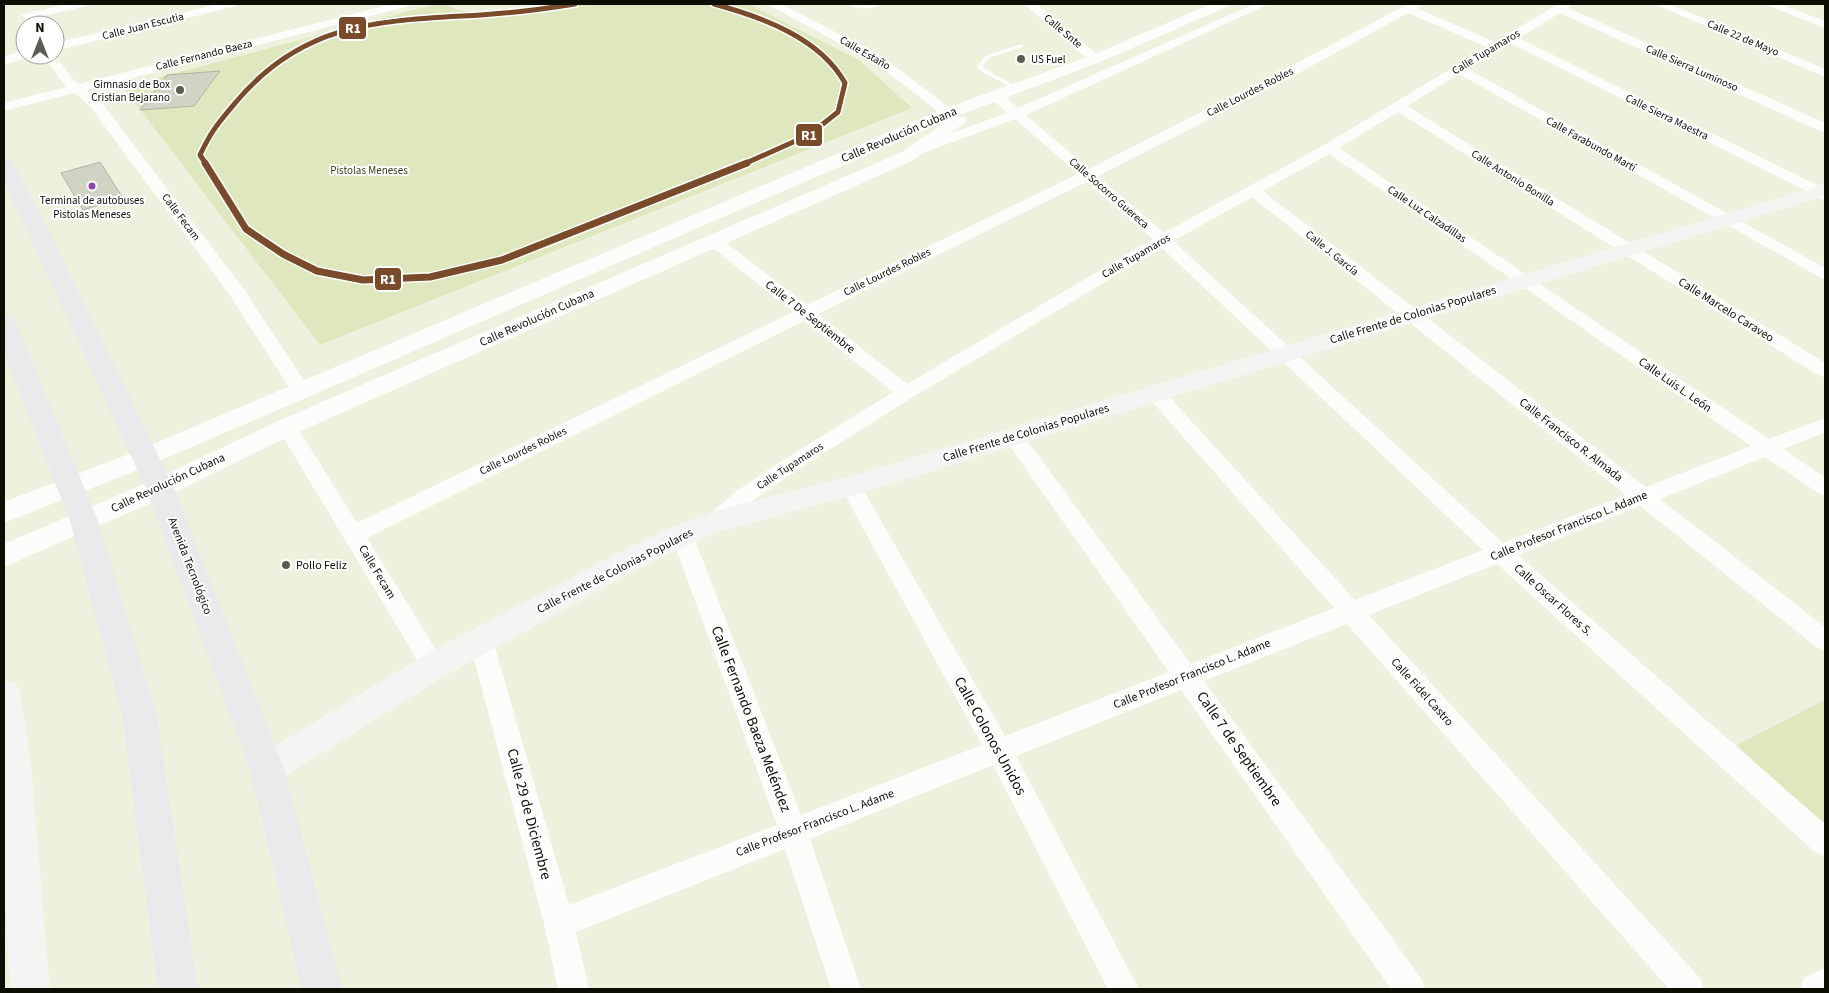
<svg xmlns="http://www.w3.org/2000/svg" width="1829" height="993" font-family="'Source Sans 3',sans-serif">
<rect width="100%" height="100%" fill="#edf1de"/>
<g fill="#dee7bd">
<path d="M 436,4 C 451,4 451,8 462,11 C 478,15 533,8 550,4 L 748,4 L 859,60 L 912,108 L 320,345 L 123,87 Z"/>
<path d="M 1825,700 L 1825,828 L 1737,745 Z"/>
</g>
<g fill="#d1d4c5" stroke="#b0b3a4">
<path d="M 220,71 L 194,106 L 140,110 L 167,75 Z"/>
<path d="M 100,162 L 123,198 L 83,210 L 61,173 Z"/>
</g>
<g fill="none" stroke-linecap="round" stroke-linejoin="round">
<path fill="#fcfdfa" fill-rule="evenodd" d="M 1021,44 L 1024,46 L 1023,47 L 989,58 L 983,66 L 985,69 L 1019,88 L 1019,90 L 1015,90 L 979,70 L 977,66 L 985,56 Z"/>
<g fill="#fcfdfa" fill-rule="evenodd">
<path d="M 67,4 L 88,4 L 86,6 L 27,20 L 21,16 L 23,14 Z"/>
<path d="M 219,4 L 238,4 L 236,6 L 55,51 L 55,43 Z"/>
<path d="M 392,4 L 411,4 L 409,6 L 86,90 L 99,99 L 245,291 L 311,391 L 308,395 L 301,397 L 294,395 L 231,297 L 89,105 L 74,93 L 4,111 L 4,103 L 66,87 L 43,55 L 55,55 L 73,79 L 79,84 Z"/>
<path d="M 767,4 L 781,4 L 880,55 L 956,113 L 949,117 L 944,116 L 872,61 Z"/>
<path d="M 849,4 L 881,4 C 875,10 855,10 849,4 Z"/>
<path d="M 1024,4 L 1037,4 L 1099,56 L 1101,59 L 1099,62 L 1091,62 Z"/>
<path d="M 1254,4 L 1269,4 L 1026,115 L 1089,169 L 1278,73 L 1408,4 L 1422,4 L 1417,8 L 1495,42 L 1558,4 L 1572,4 L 1568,8 L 1825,123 L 1825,132 L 1820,131 L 1560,13 L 1519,38 L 1825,189 L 1825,200 L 1510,43 L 1468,69 L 1825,268 L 1825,280 L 1459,74 L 1407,106 L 1825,363 L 1825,377 L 1818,375 L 1398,112 L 1339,148 L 1769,439 L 1825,418 L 1825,432 L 1784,449 L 1825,478 L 1825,496 L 1818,493 L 1765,457 L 1660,499 L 1825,627 L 1825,650 L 1816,647 L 1640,506 L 1518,555 L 1825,824 L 1825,856 L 1815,852 L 1497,564 L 1369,615 L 1700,978 L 1704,989 L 1669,989 L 1347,624 L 1204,681 L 1421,978 L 1425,989 L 1391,989 L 1181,690 L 1016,756 L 1139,989 L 1108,989 L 993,765 L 810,839 L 861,989 L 831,989 L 785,849 L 576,932 L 589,989 L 558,989 L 544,924 L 469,640 L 472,633 L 481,630 L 490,633 L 493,640 L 569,905 L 777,825 L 671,535 L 674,529 L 682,527 L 690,529 L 693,535 L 801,815 L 982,745 L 840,486 L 844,481 L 851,478 L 858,481 L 1005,736 L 1169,672 L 1007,442 L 1004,437 L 1007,432 L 1014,430 L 1021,432 L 1191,664 L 1334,608 L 1149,398 L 1146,394 L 1149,390 L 1156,388 L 1163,390 L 1355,600 L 1483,550 L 1162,248 L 913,397 L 794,472 L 754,500 L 723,528 L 715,530 L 707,528 L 704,522 L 707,516 L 738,490 L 780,462 L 893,392 L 804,321 L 367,538 L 446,666 L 443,673 L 434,676 L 425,673 L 277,427 L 280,422 L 287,420 L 294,422 L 357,523 L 793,312 L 708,244 L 706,241 L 708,238 L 720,238 L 807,305 L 1078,174 L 1015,119 L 923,153 L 913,153 L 911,150 L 913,147 L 1007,113 L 990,97 L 992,94 L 1002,94 L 1018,108 ZM 1408,13 L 1487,47 L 1324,145 L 1164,233 L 1098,176 L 1288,79 ZM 1329,154 L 1519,284 L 1751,446 L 1646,487 L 1263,191 ZM 1086,182 L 1153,239 L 907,384 L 818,314 ZM 1252,197 L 1626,495 L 1503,543 L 1173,241 Z"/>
<path d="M 1654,4 L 1669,4 L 1825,69 L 1825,77 Z"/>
<path d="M 1764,4 L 1780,4 L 1825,21 L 1825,28 Z"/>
<path d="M 25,51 L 25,55 L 31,55 L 29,58 L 4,64 L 4,56 Z"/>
<path d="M 1825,968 L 1825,989 L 1800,989 L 1804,978 Z"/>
</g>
<path fill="#fcfdfa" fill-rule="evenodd" d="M 1211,4 L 1229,4 L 1227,7 L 1100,62 L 954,117 L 964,117 L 967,121 L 912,161 L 296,433 L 169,495 L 4,567 L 4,544 L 151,481 L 278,421 L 900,153 L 950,119 L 155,463 L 4,523 L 4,502 L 137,451 L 943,109 L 1090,56 Z"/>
<g fill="#f5f4f3" fill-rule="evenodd">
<path d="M 1825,184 L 1825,196 L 861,493 L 722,531 L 692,543 L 623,577 L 445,676 L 279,780 L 267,785 L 255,780 L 250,769 L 255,758 L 423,656 L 603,561 L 672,527 L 715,511 L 851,476 Z"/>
<path d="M 4,680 L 16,684 L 20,694 L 31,762 L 50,989 L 10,989 L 4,882 Z"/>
</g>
<g fill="#ece9ed" fill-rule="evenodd">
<path d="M 4,157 L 11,159 L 13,163 L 46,225 L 174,488 L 284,769 L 342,989 L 302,989 L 250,769 L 146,488 L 4,181 Z"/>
<path d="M 4,316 L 12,318 L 16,323 L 98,521 L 156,713 L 198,989 L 158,989 L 122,713 L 70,521 L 4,352 Z"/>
</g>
<g stroke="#fff" stroke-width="8">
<g id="rail-1-far1">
<path d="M 714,4 C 762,17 820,38 845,83 L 838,112 L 809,135 L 744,164"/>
<path d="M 206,164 L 200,155 C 211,131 219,122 236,102 C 305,20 382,21 481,15 C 512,13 544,9 575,4"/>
</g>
</g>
<g stroke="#fff" stroke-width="10">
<path id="rail-1" d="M 205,163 L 246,229 L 283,254 L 317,271 L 363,280 L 430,277 L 502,260 L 747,163"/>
</g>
<use href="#rail-1-far1" stroke="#7a4b2a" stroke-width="5"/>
<use href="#rail-1" stroke="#7a4b2a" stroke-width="7"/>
</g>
<g fill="#5b5d50" stroke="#fff" stroke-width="2">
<circle cx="1021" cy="59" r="5"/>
<circle cx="180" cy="90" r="5"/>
<circle cx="286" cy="565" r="5"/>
</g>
<circle fill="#8e44ad" stroke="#fff" stroke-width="2" cx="92" cy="186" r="4.5"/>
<g text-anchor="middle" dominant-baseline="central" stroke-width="4" stroke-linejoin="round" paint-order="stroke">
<g font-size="11" fill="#0c0e04" stroke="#fff">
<text transform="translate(143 26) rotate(-14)">Calle Juan Escutia</text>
<text transform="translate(1063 31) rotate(40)">Calle Snte</text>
<text transform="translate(1743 38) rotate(23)">Calle 22 de Mayo</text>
<text transform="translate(1486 52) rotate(-31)">Calle Tupamaros</text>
<text transform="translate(865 53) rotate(30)">Calle Estaño</text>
<text transform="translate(204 55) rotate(-14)">Calle Fernando Baeza</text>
<text transform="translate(1692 68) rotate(24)">Calle Sierra Luminoso</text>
<text transform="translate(1250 92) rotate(-27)">Calle Lourdes Robles</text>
<text transform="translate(1667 117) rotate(26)">Calle Sierra Maestra</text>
<text transform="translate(1591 144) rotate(29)">Calle Farabundo Martí</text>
<text transform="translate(1513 178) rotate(32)">Calle Antonio Bonilla</text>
<text transform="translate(1109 193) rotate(41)">Calle Socorro Guereca</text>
<text transform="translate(1427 214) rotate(34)">Calle Luz Calzadillas</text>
<text transform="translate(181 217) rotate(53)">Calle Fecam</text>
<text transform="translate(1332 253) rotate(39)">Calle J. García</text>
<text transform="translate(1136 256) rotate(-30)">Calle Tupamaros</text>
<text transform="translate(887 272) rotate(-26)">Calle Lourdes Robles</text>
<text transform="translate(523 451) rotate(-26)">Calle Lourdes Robles</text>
<text transform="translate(790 466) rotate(-33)">Calle Tupamaros</text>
</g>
<g font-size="11" fill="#0c0e04" stroke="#fff" text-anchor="start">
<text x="1031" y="59">US Fuel</text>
<text x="170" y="84" text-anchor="end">Gimnasio de Box<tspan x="170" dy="13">Cristian Bejarano</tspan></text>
</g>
<g font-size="11" fill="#3c4215" stroke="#fff">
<text x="369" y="170">Pistolas Meneses</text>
</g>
<g font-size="11" fill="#0c0e04" stroke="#fff">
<text x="92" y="200">Terminal de autobuses<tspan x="92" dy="14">Pistolas Meneses</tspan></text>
</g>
<g font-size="12" fill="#0c0e04" stroke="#fff">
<text transform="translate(899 135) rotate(-23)">Calle Revolución Cubana</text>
<text transform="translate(1726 310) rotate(32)">Calle Marcelo Caraveo</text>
<text transform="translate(1413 315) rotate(-17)">Calle Frente de Colonias Populares</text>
<text transform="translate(810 317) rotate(38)">Calle 7 De Septiembre</text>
<text transform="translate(537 318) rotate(-24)">Calle Revolución Cubana</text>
<text transform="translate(1675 385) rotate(35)">Calle Luis L. León</text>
<text transform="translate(1026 433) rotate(-17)">Calle Frente de Colonias Populares</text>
<text transform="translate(1571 440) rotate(38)">Calle Francisco R. Almada</text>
<text transform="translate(168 483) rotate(-25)">Calle Revolución Cubana</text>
<text transform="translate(1569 526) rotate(-22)">Calle Profesor Francisco L. Adame</text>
<text transform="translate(190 566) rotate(69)">Avenida Tecnológico</text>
<text transform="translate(615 571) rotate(-27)">Calle Frente de Colonias Populares</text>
<text transform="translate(377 572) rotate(59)">Calle Fecam</text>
<text transform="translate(1553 600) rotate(42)">Calle Oscar Flores S.</text>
<text transform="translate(1192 674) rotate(-22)">Calle Profesor Francisco L. Adame</text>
<text transform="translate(1422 692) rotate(48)">Calle Fidel Castro</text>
<text transform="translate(815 823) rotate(-21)">Calle Profesor Francisco L. Adame</text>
</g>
<g font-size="12" fill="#0c0e04" stroke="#fff" text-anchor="start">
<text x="296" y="565">Pollo Feliz</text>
</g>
<g font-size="15" fill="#0c0e04" stroke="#fff">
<text transform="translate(751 719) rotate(69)">Calle Fernando Baeza Meléndez</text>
<text transform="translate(990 736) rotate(61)">Calle Colonos Unidos</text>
<text transform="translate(1239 749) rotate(55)">Calle 7 de Septiembre</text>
<text transform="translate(529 814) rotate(75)">Calle 29 de Diciembre</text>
</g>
</g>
<g stroke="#fff" stroke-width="2">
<rect x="338" y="16" width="29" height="24" rx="5" fill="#7a4b2a"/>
<rect x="795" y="123" width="28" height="24" rx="5" fill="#7a4b2a"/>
<rect x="374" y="267" width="28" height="24" rx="5" fill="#7a4b2a"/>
</g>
<g font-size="14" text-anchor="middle" font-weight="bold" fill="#fff">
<text x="353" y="33">R1</text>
<text x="809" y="140">R1</text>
<text x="388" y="284">R1</text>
</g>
<rect width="1829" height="993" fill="none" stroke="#0c0e04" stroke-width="10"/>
<g transform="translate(40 40)"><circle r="24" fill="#ffffff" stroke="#9e9f9b"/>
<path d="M0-4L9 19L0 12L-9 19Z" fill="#5b5d50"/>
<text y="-8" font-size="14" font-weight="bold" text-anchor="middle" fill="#0c0e04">N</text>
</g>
</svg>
